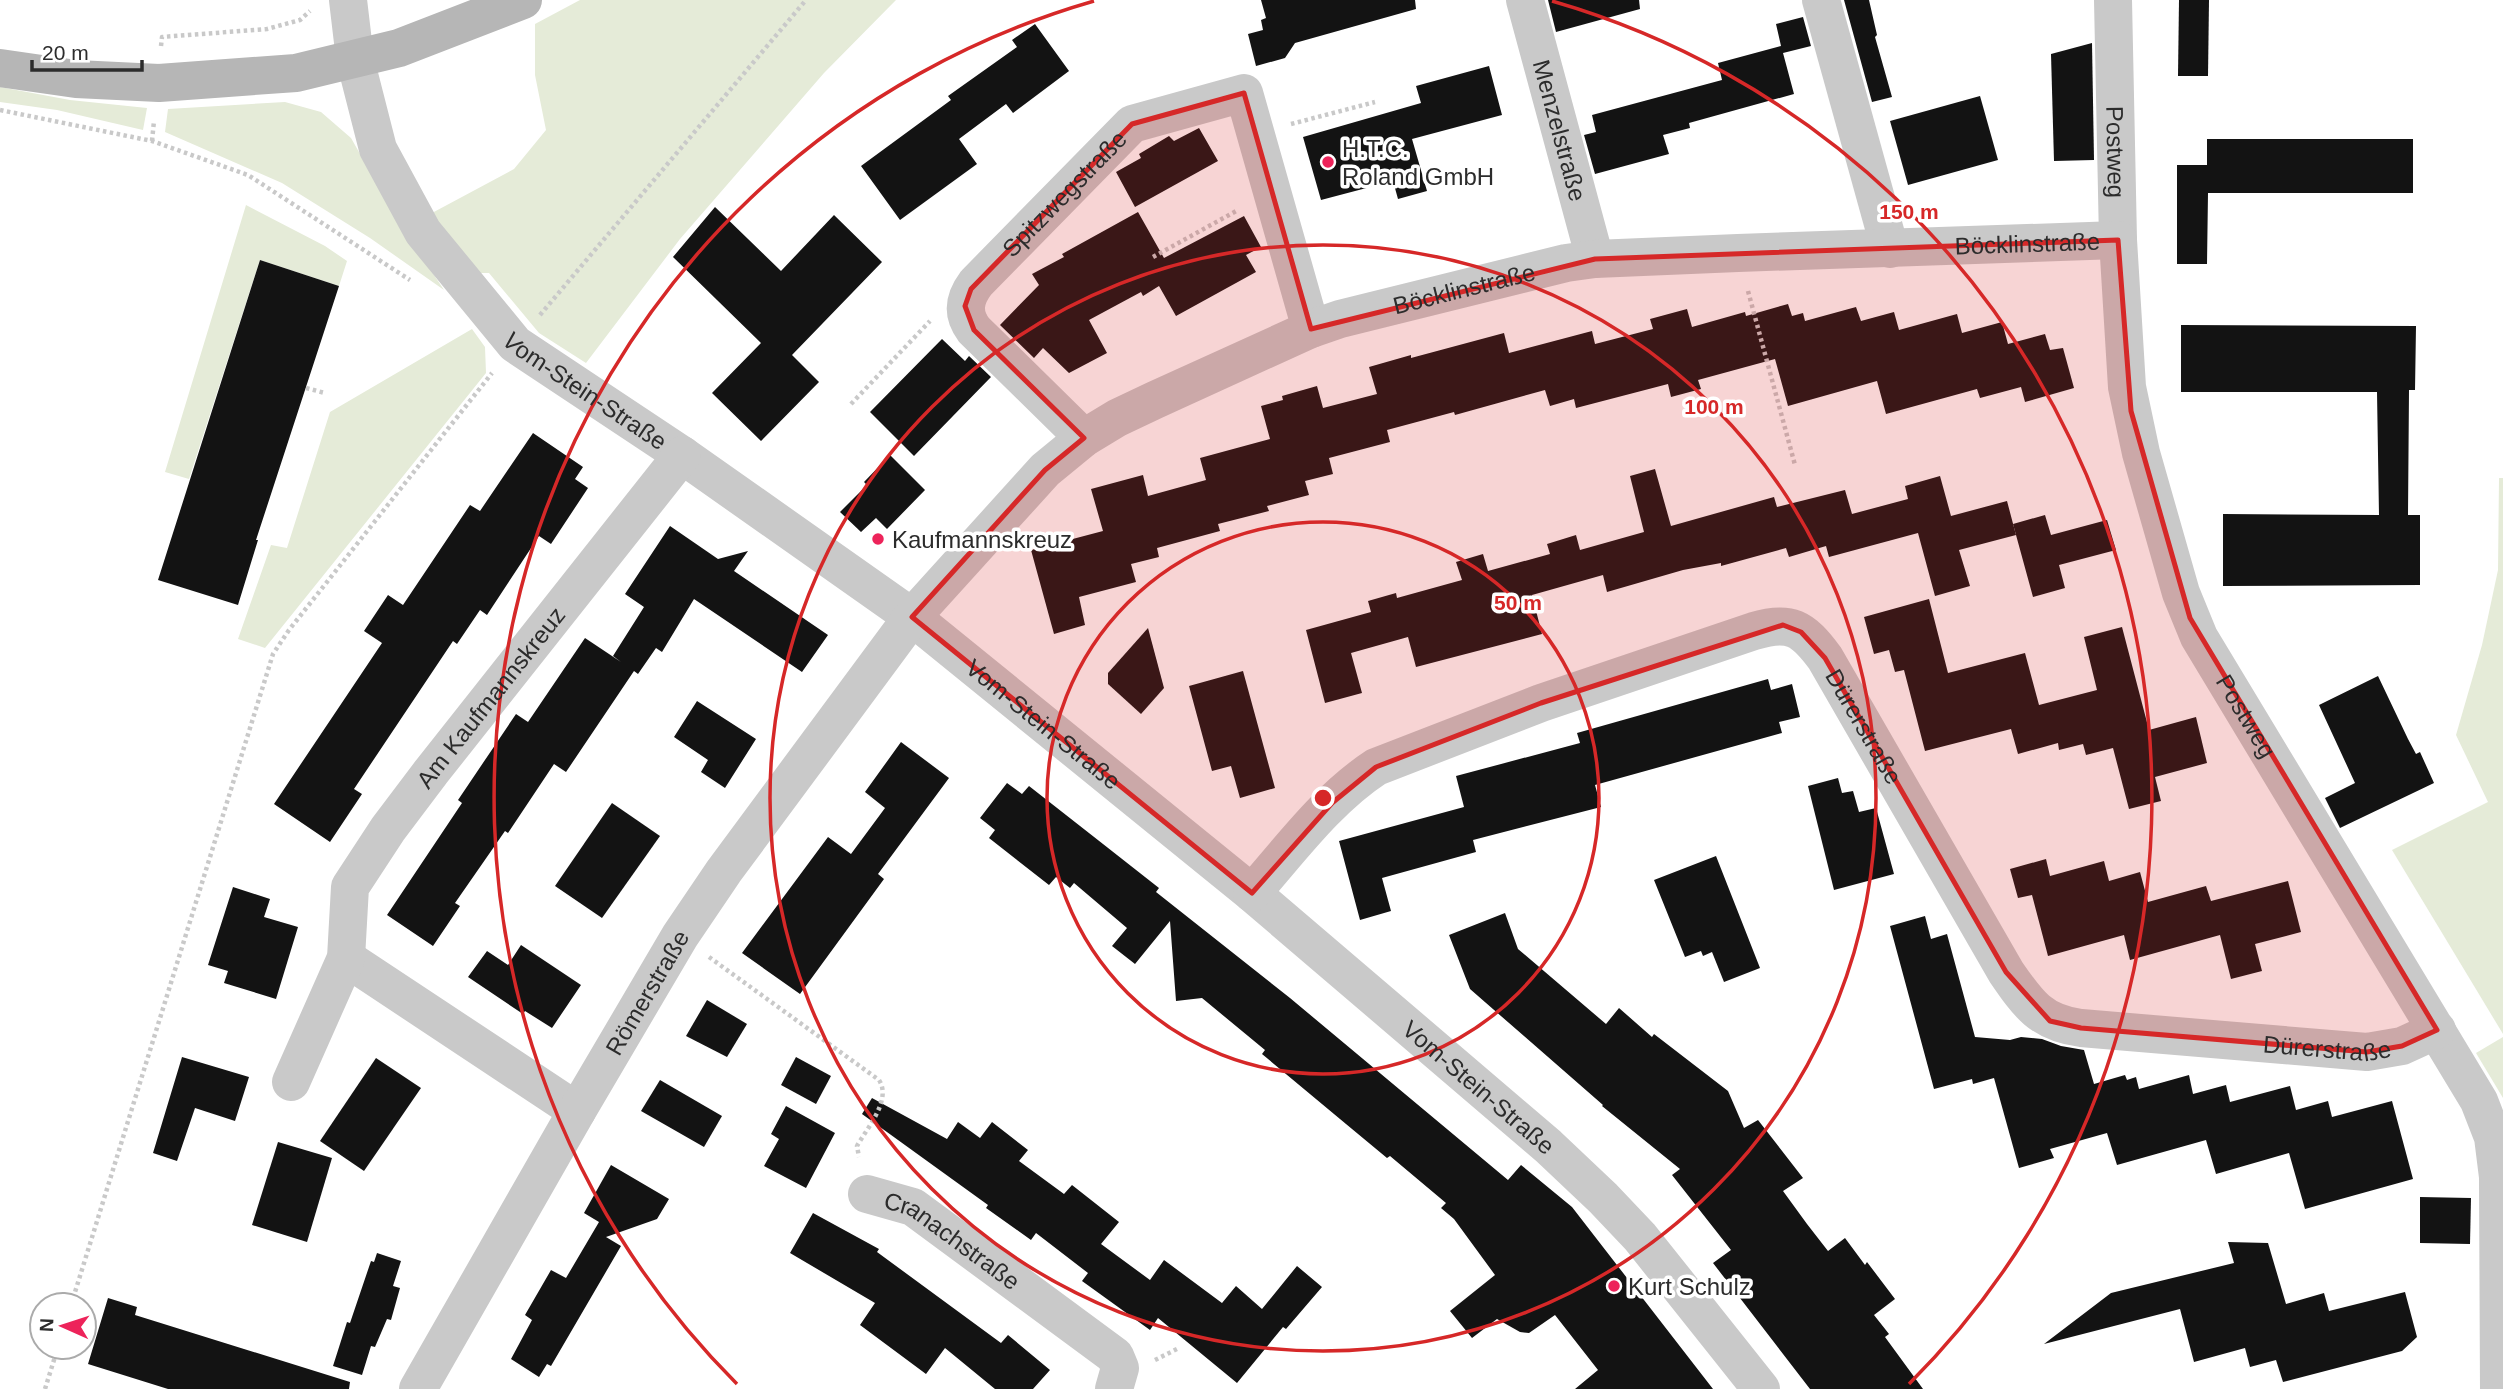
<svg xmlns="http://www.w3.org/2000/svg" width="2503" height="1389" font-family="Arial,sans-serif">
<rect width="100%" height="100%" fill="#fff"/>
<g fill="#e5ebd8">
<path d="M 580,0 L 896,0 L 824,73 L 680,239 L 586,363 L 539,333 L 489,273 L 473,273 L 432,213 L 514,169 L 546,130 L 535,75 L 535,24 Z"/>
<path d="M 0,87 L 70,100 L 147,108 L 143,130 L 57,110 L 0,102 Z"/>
<path d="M 285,102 L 321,112 L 351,138 L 400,224 L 444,290 L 370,238 L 282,183 L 165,132 L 168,109 Z"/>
<path d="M 246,205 L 325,246 L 347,261 L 339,286 L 260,260 L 189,479 L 165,472 Z"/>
<path d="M 472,329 L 485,347 L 486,373 L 265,648 L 238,639 L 271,545 L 287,548 L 330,412 Z"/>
<path d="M 2499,478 L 2503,478 L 2503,1034 L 2392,850 L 2488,802 L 2456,735 L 2482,645 L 2498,570 Z"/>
<path d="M 2503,1037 L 2503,1098 L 2476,1053 Z"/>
</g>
<g fill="#131313">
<path d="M 1261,0 L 1415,0 L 1416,9 L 1295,43 L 1285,58 L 1256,66 L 1248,34 L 1263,30 L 1261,20 L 1266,18 Z"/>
<path d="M 1548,0 L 1639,0 L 1640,9 L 1556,32 Z"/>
<path d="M 1844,0 L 1869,0 L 1877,35 L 1875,37 L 1892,97 L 1872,102 Z"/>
<path d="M 2179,0 L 2209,0 L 2208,76 L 2178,76 Z"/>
<path d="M 1803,17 L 1811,46 L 1783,53 L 1794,94 L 1689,123 L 1690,128 L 1663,135 L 1669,154 L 1595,174 L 1584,135 L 1596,132 L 1592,115 L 1722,80 L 1718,63 L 1781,46 L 1776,24 Z"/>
<path d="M 1035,24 L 1069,71 L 1013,113 L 1006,104 L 959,139 L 977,164 L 900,220 L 861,166 L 951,100 L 948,96 L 1017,47 L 1012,40 Z"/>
<path d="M 2092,43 L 2094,160 L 2054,161 L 2051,54 Z"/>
<path d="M 1489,66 L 1502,115 L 1412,139 L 1427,191 L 1398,199 L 1393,181 L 1321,200 L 1303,137 L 1421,103 L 1416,86 Z"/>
<path d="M 1980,96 L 1998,160 L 1908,185 L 1890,121 Z"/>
<path d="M 1199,128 L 1218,161 L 1135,207 L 1116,172 L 1141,158 L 1139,154 L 1169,136 L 1174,141 Z"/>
<path d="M 2207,139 L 2413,139 L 2413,193 L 2208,193 L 2207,264 L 2177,264 L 2177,165 L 2207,165 Z"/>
<path d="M 715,207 L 781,271 L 834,215 L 882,262 L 792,355 L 819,382 L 761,441 L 712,393 L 761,343 L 673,257 Z"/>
<path d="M 1138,212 L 1164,258 L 1244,216 L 1261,247 L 1246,255 L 1256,272 L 1176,316 L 1159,286 L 1143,296 L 1141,292 L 1089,320 L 1107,353 L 1069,373 L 1043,348 L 1034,358 L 1000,325 L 1039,285 L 1032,274 L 1064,257 L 1062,254 Z"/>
<path d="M 260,260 L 339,286 L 256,540 L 258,540 L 238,605 L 158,580 Z"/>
<path d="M 1788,304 L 1792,316 L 1803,313 L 1805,321 L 1856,307 L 1861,321 L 1894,312 L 1899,330 L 1957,314 L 1962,333 L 2002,322 L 2008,344 L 2045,334 L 2050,350 L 2063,348 L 2074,388 L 2025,402 L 2021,387 L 1980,398 L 1977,389 L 1886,414 L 1877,381 L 1788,406 L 1775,359 L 1698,380 L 1701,389 L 1671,397 L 1668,384 L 1576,408 L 1574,399 L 1550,406 L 1545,390 L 1455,415 L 1454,412 L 1387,430 L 1390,442 L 1329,458 L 1333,474 L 1305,481 L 1309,495 L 1267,506 L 1269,511 L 1218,524 L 1220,531 L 1157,548 L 1159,557 L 1131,564 L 1136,582 L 1079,597 L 1085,625 L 1054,634 L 1031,550 L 1103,531 L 1091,489 L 1143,475 L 1148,496 L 1206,480 L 1200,458 L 1270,439 L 1261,406 L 1283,400 L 1282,396 L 1317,386 L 1323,408 L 1377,394 L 1369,367 L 1411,355 L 1411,358 L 1504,333 L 1509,353 L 1592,331 L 1595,344 L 1653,329 L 1650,319 L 1687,309 L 1692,327 L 1745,312 L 1746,316 Z"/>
<path d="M 2181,325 L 2416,326 L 2415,390 L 2409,390 L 2408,515 L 2420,515 L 2420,585 L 2223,586 L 2223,514 L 2379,515 L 2377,392 L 2181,392 Z"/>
<path d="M 942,339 L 965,361 L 969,356 L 991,377 L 914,456 L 870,412 Z"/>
<path d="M 533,433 L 583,467 L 575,479 L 588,488 L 551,544 L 539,536 L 487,615 L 480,610 L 457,644 L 453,641 L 354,789 L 362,794 L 330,842 L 274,804 L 382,643 L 364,631 L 388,595 L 403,605 L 470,505 L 480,511 Z"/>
<path d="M 890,455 L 925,490 L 887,529 L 876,518 L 861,532 L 840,512 L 867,485 L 864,482 Z"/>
<path d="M 1655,469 L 1671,526 L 1774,497 L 1777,507 L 1845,490 L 1852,514 L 1908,499 L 1905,486 L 1940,476 L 1951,516 L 2007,501 L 2016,535 L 1959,550 L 1970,586 L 1935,596 L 1918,533 L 1829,557 L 1826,546 L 1789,557 L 1786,548 L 1721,566 L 1721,563 L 1683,570 L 1607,592 L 1603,575 L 1532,595 L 1542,634 L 1416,667 L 1408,637 L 1351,653 L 1362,693 L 1325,703 L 1306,630 L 1371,612 L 1368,601 L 1396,593 L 1397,598 L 1462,580 L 1456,562 L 1483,554 L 1488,571 L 1550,554 L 1547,544 L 1576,535 L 1580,550 L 1644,532 L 1630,476 Z"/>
<path d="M 2045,515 L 2051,535 L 2107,520 L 2116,550 L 2059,565 L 2065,588 L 2033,597 L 2013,524 Z"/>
<path d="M 670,526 L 718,559 L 748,551 L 734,571 L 828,635 L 802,672 L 694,599 L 662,652 L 656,648 L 638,674 L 634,671 L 566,772 L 554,764 L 508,833 L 505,831 L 455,903 L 460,906 L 433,946 L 387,915 L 462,803 L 458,800 L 516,714 L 528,722 L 585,638 L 621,662 L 613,656 L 644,607 L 625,594 Z"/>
<path d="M 1929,599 L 1948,673 L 2025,653 L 2039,705 L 2097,690 L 2084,637 L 2122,627 L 2149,730 L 2196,717 L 2207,763 L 2155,777 L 2161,801 L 2129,809 L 2113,748 L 2086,755 L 2083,744 L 2059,750 L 2058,743 L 2018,754 L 2011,729 L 1925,751 L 1904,670 L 1895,672 L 1889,650 L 1874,654 L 1864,617 Z"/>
<path d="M 1148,628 L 1164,688 L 1141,714 L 1108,684 L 1108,673 Z"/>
<path d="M 1243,671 L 1275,788 L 1240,798 L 1231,766 L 1212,771 L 1189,686 Z"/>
<path d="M 2378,676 L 2408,739 L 2416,754 L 2420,752 L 2434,783 L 2340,828 L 2325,798 L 2355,783 L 2319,705 Z"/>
<path d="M 1768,679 L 1771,690 L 1792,684 L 1800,717 L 1779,722 L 1782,733 L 1595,785 L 1601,807 L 1473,840 L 1476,852 L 1382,878 L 1391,911 L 1360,920 L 1339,841 L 1464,807 L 1456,776 L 1580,743 L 1577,733 Z"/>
<path d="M 697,701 L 756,739 L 725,788 L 701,772 L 708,760 L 674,737 Z"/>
<path d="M 901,742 L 949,778 L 878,874 L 884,879 L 800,994 L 742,953 L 828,837 L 851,854 L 885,808 L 865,792 Z"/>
<path d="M 1838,778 L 1842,793 L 1853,791 L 1859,812 L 1876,808 L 1894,874 L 1834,890 L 1808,786 Z"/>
<path d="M 1007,783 L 1022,794 L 1029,786 L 1103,844 L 1159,888 L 1156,892 L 1290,998 L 1508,1180 L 1521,1165 L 1572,1207 L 1713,1389 L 1575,1389 L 1598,1370 L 1555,1315 L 1529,1333 L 1520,1332 L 1497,1319 L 1472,1338 L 1450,1311 L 1495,1275 L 1454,1219 L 1441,1208 L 1446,1203 L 1390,1156 L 1387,1158 L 1346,1124 L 1262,1054 L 1265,1050 L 1202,998 L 1176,1001 L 1170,921 L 1135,964 L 1112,946 L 1127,928 L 1074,883 L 1070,888 L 1056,877 L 1049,885 L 989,838 L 995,830 L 980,818 Z"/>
<path d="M 612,803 L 660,836 L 602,918 L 555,886 Z"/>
<path d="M 1716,856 L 1760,968 L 1724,982 L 1712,952 L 1703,956 L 1701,951 L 1685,957 L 1654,880 Z"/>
<path d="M 2046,859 L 2050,876 L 2104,861 L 2109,881 L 2140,872 L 2148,902 L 2206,886 L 2211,901 L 2288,881 L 2301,932 L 2255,944 L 2262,971 L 2231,979 L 2220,935 L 2130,960 L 2124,935 L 2048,956 L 2032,895 L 2018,898 L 2010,869 Z"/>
<path d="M 233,887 L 270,899 L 264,917 L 298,927 L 276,999 L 224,983 L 228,971 L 208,965 Z"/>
<path d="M 1505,913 L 1518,949 L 1606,1024 L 1619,1008 L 1652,1037 L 1654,1034 L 1728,1091 L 1744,1128 L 1758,1120 L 1803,1178 L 1783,1191 L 1807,1224 L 1828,1251 L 1845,1238 L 1865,1265 L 1867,1262 L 1895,1299 L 1874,1315 L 1889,1334 L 1885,1337 L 1923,1389 L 1810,1389 L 1713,1263 L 1731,1250 L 1672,1175 L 1680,1169 L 1602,1106 L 1603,1105 L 1470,989 L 1449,935 Z"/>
<path d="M 1925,916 L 1931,939 L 1947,934 L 1975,1037 L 2010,1040 L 2021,1037 L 2042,1039 L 2061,1046 L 2084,1050 L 2094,1084 L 2125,1075 L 2127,1080 L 2136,1077 L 2139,1089 L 2189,1075 L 2193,1094 L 2226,1085 L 2230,1102 L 2290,1086 L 2296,1110 L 2328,1101 L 2332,1117 L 2392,1101 L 2413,1179 L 2305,1209 L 2289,1153 L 2216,1174 L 2206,1140 L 2117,1165 L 2107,1133 L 2050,1149 L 2054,1158 L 2019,1168 L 1994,1078 L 1973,1084 L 1972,1079 L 1934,1089 L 1890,926 Z"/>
<path d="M 521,945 L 581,985 L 552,1028 L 525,1011 L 523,1014 L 468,977 L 487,951 L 508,965 Z"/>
<path d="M 707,1000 L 747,1024 L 727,1057 L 686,1036 Z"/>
<path d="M 182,1057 L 249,1077 L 235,1121 L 195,1108 L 177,1161 L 153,1153 Z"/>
<path d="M 796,1057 L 831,1076 L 816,1104 L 781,1085 Z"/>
<path d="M 376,1058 L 421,1088 L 364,1171 L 320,1141 Z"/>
<path d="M 660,1080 L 722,1116 L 704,1147 L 641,1111 Z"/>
<path d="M 872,1098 L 947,1139 L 958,1122 L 980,1138 L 992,1122 L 1028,1150 L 1019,1161 L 1064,1194 L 1072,1185 L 1119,1222 L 1101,1244 L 1150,1280 L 1164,1260 L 1222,1303 L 1236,1286 L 1262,1309 L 1297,1266 L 1322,1287 L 1286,1329 L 1283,1327 L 1237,1383 L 1158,1318 L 1150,1330 L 1082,1281 L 1088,1273 L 1036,1233 L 1031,1240 L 986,1208 L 988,1205 L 862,1114 Z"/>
<path d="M 786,1106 L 835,1133 L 806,1188 L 764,1166 L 779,1139 L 771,1134 Z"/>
<path d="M 278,1142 L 332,1158 L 307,1242 L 252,1225 Z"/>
<path d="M 611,1165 L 669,1199 L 657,1219 L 606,1237 L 621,1246 L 551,1366 L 547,1364 L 539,1377 L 511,1359 L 532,1320 L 525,1315 L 551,1270 L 566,1278 L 599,1222 L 584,1213 Z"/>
<path d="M 2420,1197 L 2471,1198 L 2470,1244 L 2420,1243 Z"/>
<path d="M 813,1213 L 879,1249 L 877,1252 L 1001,1343 L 1008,1335 L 1050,1370 L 1033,1389 L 995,1389 L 945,1348 L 926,1374 L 860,1325 L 875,1303 L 790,1253 Z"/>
<path d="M 2228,1242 L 2268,1243 L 2286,1304 L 2324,1293 L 2329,1311 L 2405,1292 L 2417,1337 L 2402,1351 L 2283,1382 L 2276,1360 L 2250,1367 L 2245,1348 L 2194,1362 L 2180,1309 L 2044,1344 L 2111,1293 L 2234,1263 Z"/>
<path d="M 377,1253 L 401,1261 L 393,1286 L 400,1288 L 391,1320 L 387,1319 L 375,1347 L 371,1346 L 362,1375 L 333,1366 L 347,1322 L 350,1323 L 371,1261 L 374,1262 Z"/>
<path d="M 108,1298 L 137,1307 L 135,1315 L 350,1382 L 349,1389 L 168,1389 L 88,1364 Z"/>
</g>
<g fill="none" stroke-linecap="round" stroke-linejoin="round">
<g stroke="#c9c9c9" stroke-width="4.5" stroke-dasharray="3.5 3.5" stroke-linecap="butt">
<path d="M 161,46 L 162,37 L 267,29 L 300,20 L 310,11"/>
<path d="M 0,110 L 152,141 L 248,175 L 410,280"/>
<path d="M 1291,124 L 1375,102"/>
<path d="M 152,141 L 154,121"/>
<path d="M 1153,257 L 1238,210"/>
<path d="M 1748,291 L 1795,465"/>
<path d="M 540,315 L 806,0"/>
<path d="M 306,388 L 325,393"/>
<path d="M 851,404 L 930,321"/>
<path d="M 709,957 L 879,1080 C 892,1100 867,1128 857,1146 L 859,1157"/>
<path d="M 71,1305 L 273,654 L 289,630 L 492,373"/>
<path d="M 1155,1360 L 1179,1348"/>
<path d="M 45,1389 L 58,1347"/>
</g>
<g stroke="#c9c9c9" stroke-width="38">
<path id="s1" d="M 348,0 L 355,59 L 378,149 L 423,232 L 515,344 L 682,455 L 912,617 L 1252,893 L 1548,1146 L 1603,1198 L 1640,1237 L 1761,1389"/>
<path id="s2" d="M 1525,0 L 1595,259"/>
<path d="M 1821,0 L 1890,249"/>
<path id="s3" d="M 2113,0 L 2118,240 L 2127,387 L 2141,453 L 2181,593 L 2199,637 L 2479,1101 L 2493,1137 L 2498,1177 L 2499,1389"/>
<path id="s4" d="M 1084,438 L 974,330 C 962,314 964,299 976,283 L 1132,124 L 1244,93 L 1311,329"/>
<path id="s5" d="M 1252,893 C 1290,850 1327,799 1376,767 L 1541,703 L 1754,631 C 1790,620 1803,628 1825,658 L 2006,972 C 2028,1004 2041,1023 2081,1028 L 2367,1052 L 2402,1046 L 2437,1030"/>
<path d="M 346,958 L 577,1111"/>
<path id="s6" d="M 291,1082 L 346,958 L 350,887 L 388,829 L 431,772 L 682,455"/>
<path id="s7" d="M 867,1194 L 913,1207 L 1115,1356 L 1120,1368 L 1114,1389"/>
<path id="s8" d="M 418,1389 L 577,1111 L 680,936 L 724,871 L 912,617 L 1045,470 L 1084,438 L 1117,418 L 1155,400 L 1311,329 L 1340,319 L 1566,263 L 1595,259 L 1738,253 L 2118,240"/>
</g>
<path stroke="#b6b6b6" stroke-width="38" d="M 0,68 L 76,79 L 159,83 L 296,73 L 399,48 L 523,0"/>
</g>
<path fill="#d62828" fill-opacity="0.2" stroke="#d62828" stroke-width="5" stroke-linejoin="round" d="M 1244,93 L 1311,329 L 1595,259 L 2118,240 L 2131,411 L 2190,618 L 2437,1030 L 2402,1046 L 2367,1052 L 2081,1028 L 2050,1021 L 2006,972 L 1825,658 L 1801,632 L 1783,625 L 1541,703 L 1376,767 L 1332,803 L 1252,893 L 912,617 L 1045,470 L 1084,438 L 974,330 L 965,306 L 971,289 L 1132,124 Z"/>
<g fill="none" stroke="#d62828" stroke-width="3.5">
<circle cx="1323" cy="798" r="276"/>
<circle cx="1323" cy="798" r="553"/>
<path d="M737 1384A829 829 0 0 1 1094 1M1552 1A829 829 0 0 1 1909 1384"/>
</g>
<g fill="#ed235a" stroke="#fff" stroke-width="2.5">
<circle cx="1328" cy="162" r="7"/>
<circle cx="878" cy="539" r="7"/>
<circle cx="1614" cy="1286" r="7"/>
</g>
<g text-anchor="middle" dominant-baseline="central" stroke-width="7" stroke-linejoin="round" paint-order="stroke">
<g font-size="24" fill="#2c2c2c" stroke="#fff">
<text stroke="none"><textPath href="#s2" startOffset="135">Menzelstraße</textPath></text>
<text stroke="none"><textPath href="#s3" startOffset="152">Postweg</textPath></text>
<text stroke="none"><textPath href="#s4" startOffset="331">Spitzwegstraße</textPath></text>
<text stroke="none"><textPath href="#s8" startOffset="2144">Böcklinstraße</textPath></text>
<text stroke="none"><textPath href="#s8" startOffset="1577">Böcklinstraße</textPath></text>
<text stroke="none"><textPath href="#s1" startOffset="476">Vom-Stein-Straße</textPath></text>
<text stroke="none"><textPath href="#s6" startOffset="443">Am Kaufmannskreuz</textPath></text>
<text stroke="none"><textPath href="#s3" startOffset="740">Postweg</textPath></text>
<text stroke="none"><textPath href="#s1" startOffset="1043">Vom-Stein-Straße</textPath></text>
<text stroke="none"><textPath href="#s5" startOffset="742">Dürerstraße</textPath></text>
<text stroke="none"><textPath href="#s8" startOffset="458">Römerstraße</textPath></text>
<text stroke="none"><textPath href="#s5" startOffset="1370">Dürerstraße</textPath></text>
<text stroke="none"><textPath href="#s1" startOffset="1610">Vom-Stein-Straße</textPath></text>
<text stroke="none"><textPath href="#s7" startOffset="98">Cranachstraße</textPath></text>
</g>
<g font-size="24" fill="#2c2c2c" stroke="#fff" text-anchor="start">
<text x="1342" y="148">H.T.C.<tspan x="1342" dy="28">Roland GmbH</tspan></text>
<text x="892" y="539">Kaufmannskreuz</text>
<text x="1628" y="1286">Kurt Schulz</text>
</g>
</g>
<circle cx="1323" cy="798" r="10" fill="#d62828" stroke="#fff" stroke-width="3.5"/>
<g font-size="21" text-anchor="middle" font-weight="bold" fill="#d62828" stroke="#fff" stroke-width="7" stroke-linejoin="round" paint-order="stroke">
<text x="1909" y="219">150 m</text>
<text x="1714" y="414">100 m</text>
<text x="1518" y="610">50 m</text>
</g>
<g transform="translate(63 1326) rotate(273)"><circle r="33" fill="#ffffff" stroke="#ababab" stroke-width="2"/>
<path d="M0-5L12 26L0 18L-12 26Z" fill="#ed235a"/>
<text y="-10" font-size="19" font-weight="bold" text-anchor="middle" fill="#2c2c2c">N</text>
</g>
<path d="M32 60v10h110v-10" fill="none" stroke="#2c2c2c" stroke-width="3.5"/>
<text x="42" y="60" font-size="21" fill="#2c2c2c" stroke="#ffffff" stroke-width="5" paint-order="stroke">20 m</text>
</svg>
